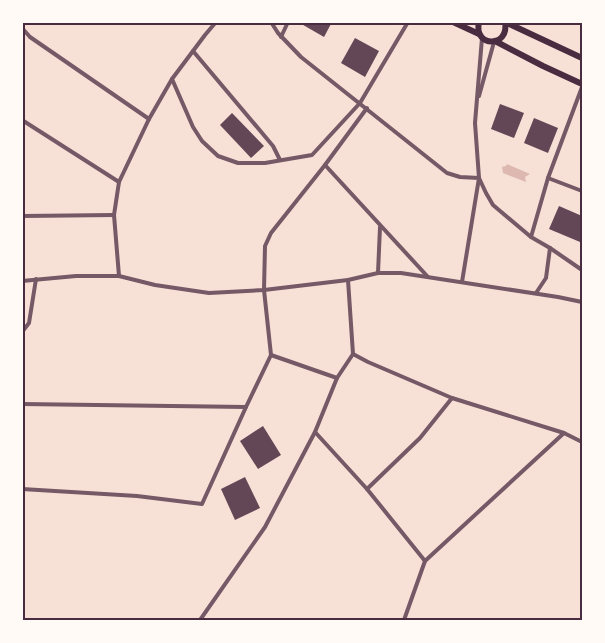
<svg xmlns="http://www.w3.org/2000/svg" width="605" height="643" font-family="'Alegreya Sans',sans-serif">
<rect width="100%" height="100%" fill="#f7e1d7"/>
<path fill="#dcb8b0" d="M 507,164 L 530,174 L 525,177 L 526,182 L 503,173 L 502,167 L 506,166 Z"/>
<g fill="#644757">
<path d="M 298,22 L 332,22 L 324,37 Z"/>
<path d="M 355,38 L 379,51 L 365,77 L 341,63 Z"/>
<path d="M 500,104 L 524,113 L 514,138 L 491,129 Z"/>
<path d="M 232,113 L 264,146 L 251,158 L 220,125 Z"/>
<path d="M 534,118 L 558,128 L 548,153 L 524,143 Z"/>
<path d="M 559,206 L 582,216 L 582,236 L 580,242 L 549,229 Z"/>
<path d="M 263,426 L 281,455 L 258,469 L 240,441 Z"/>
<path d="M 245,477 L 260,508 L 235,520 L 221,489 Z"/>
</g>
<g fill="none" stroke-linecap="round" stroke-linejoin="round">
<g stroke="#755966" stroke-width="4">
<path d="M 216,22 L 205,35 L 172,79 L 193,127 L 202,141 L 218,156 L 238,163 L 265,163 L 312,155 L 360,103 L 408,22"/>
<path d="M 271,22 L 278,33 L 301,57 L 447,173 L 460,177 L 479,178 L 462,282"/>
<path d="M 22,28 L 30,37 L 149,119 L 172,79"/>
<path d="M 281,37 L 288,22"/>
<path d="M 482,38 L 475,123 L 479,178 L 486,193 L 493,205 L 531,237 L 550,248 L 582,270"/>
<path d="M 193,51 L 273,146 L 280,160"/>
<path d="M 582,87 L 548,178 L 582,191"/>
<path d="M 479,96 L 494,42"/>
<path d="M 22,120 L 119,182"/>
<path d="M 325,165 L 428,277"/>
<path d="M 22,216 L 114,215"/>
<path d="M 531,237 L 548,178"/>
<path d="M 378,273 L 380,227"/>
<path d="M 119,276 L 114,215 L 119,182 L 149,119"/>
<path d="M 22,281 L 76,276 L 119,276 L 155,285 L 209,293 L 264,290 L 348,280 L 378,273 L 401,273 L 558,297 L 582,302"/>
<path d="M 536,293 L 546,278 L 550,248"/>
<path d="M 22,332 L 29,323 L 36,279"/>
<path d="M 353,354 L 368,362 L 452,398 L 564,433 L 582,442"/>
<path d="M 337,378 L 271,355 L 264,290 L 265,246 L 271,233 L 325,165 L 367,108"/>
<path d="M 22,404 L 246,407 L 271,355"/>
<path d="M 315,432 L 367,489 L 425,561"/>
<path d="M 22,489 L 137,496 L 202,504 L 246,407"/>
<path d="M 367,489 L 420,438 L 452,398"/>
<path d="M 200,620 L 265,527 L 315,432 L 337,378 L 353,354 L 348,280"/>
<path d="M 404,620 L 425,561 L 564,433"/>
</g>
<g stroke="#4a2c40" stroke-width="6">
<path d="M 453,22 L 479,34"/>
<path d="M 479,22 C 473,48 510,48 505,22"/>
<path d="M 505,22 L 582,58"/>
<path d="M 495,41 L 543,66 L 582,84"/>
</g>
</g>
<rect width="605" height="643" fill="none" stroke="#fffaf5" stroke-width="48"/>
<rect x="24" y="24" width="557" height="595" fill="none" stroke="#4a2c40" stroke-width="2"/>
</svg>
